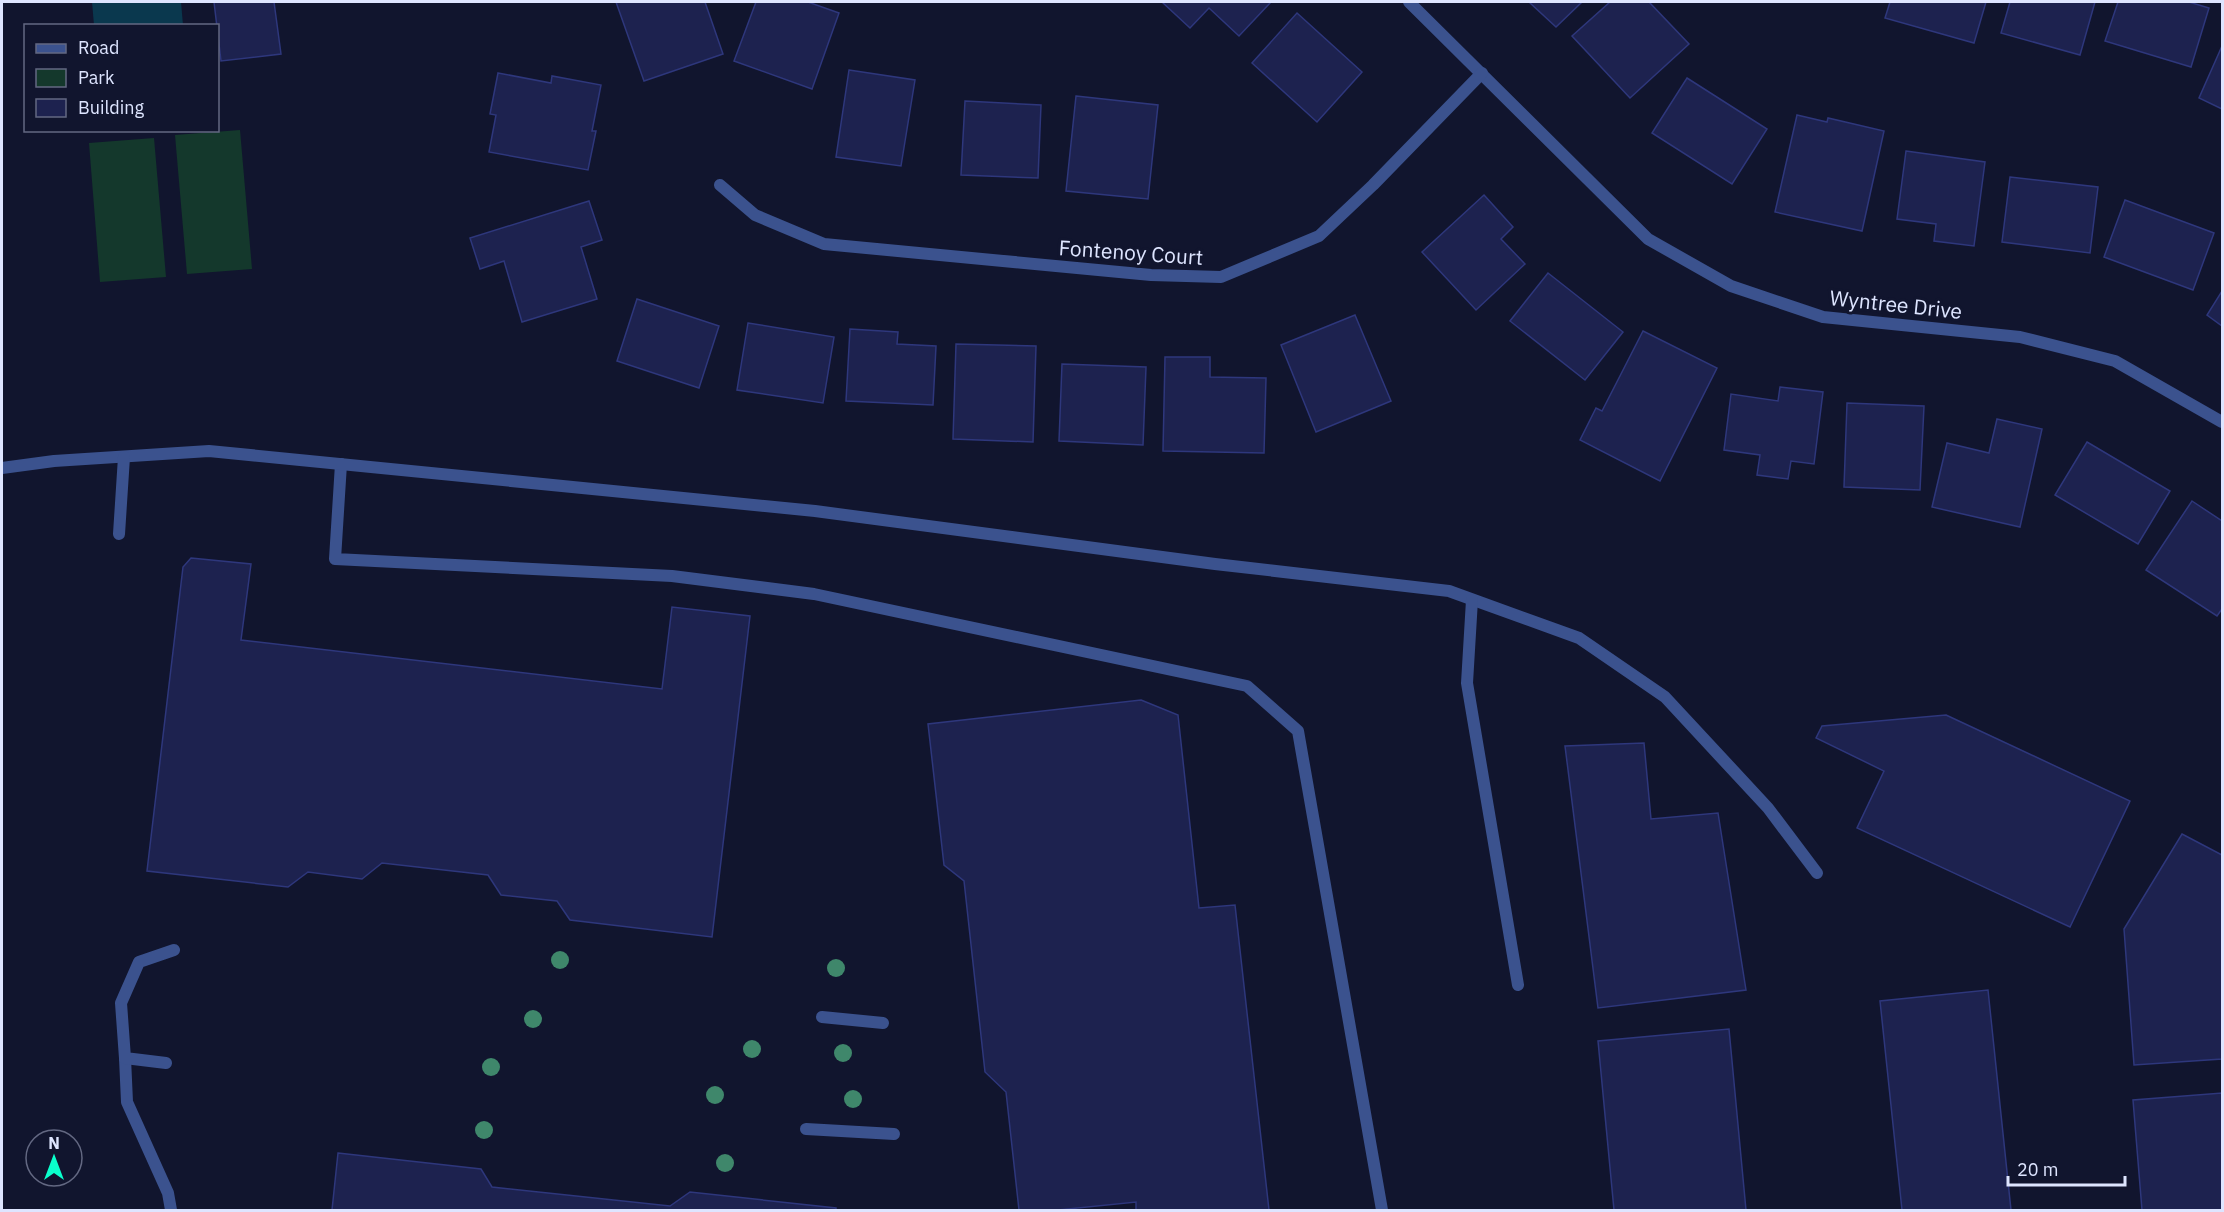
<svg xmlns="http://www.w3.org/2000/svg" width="2224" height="1212" font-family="'IBM Plex Sans',sans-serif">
<rect width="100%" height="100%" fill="#11152e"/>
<g fill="#14382c">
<path d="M 240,130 L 252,269 L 187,274 L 175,135 Z"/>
<path d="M 154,138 L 166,277 L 100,282 L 89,143 Z"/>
</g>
<path fill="#0a384e" d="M 92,2 L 181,2 L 183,25 L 94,25 Z"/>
<g fill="#1d224f" stroke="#2e377c" stroke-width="1.5">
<path d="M 214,2 L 274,2 L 281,54 L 221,61 Z"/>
<path d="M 616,2 L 705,2 L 723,54 L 644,81 Z"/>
<path d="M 756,2 L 808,2 L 839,13 L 812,89 L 734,61 Z"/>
<path d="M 1162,2 L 1271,2 L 1239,36 L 1209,8 L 1190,28 Z"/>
<path d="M 1529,2 L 1582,2 L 1556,27 Z"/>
<path d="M 1610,2 L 1649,2 L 1689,44 L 1630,98 L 1572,36 Z"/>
<path d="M 1890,2 L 1986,2 L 1974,43 L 1885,18 Z"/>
<path d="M 2010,2 L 2095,2 L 2080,55 L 2001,33 Z"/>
<path d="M 2118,2 L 2189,2 L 2209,8 L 2191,67 L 2105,41 Z"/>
<path d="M 1297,13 L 1362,72 L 1317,122 L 1252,63 Z"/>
<path d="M 2222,46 L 2222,109 L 2199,98 Z"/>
<path d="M 849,70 L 915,80 L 901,166 L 836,157 Z"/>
<path d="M 498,73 L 551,83 L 552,76 L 601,85 L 592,131 L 596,131 L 588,170 L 489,152 L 496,115 L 490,114 Z"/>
<path d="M 1687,78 L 1767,129 L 1732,184 L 1652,133 Z"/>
<path d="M 1076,96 L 1158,105 L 1148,199 L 1066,191 Z"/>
<path d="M 965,101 L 1041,105 L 1038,178 L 961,175 Z"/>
<path d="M 1797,115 L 1827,122 L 1828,118 L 1884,131 L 1862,231 L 1775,212 Z"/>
<path d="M 1906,151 L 1985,162 L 1974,246 L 1934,241 L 1936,224 L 1897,219 Z"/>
<path d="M 2010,177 L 2098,187 L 2090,253 L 2002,242 Z"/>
<path d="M 1484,195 L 1513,227 L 1501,239 L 1525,264 L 1476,310 L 1422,252 Z"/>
<path d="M 2125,200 L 2214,233 L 2193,290 L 2104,257 Z"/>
<path d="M 589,201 L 602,240 L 581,247 L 597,299 L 522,322 L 504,261 L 480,269 L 470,238 Z"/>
<path d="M 1548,273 L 1623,332 L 1585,380 L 1510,321 Z"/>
<path d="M 2222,291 L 2222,326 L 2207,315 Z"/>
<path d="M 637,299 L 719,326 L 699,388 L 617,361 Z"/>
<path d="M 1355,315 L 1391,401 L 1316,432 L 1281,345 Z"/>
<path d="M 748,323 L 834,337 L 823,403 L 737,390 Z"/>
<path d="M 850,329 L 898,332 L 897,344 L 936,346 L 933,405 L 846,401 Z"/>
<path d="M 1643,331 L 1717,368 L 1660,481 L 1580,440 L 1596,408 L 1602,411 Z"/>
<path d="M 956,344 L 1036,346 L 1033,442 L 953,439 Z"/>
<path d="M 1165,357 L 1210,357 L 1210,377 L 1266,378 L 1264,453 L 1163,451 Z"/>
<path d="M 1062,364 L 1146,367 L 1143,445 L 1059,441 Z"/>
<path d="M 1780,387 L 1823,392 L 1814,464 L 1791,461 L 1788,479 L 1757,475 L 1760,455 L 1724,450 L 1731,394 L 1778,401 Z"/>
<path d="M 1847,403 L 1924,406 L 1920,490 L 1844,487 Z"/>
<path d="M 1997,419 L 2042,429 L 2020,527 L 1932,507 L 1947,443 L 1989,453 Z"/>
<path d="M 2087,442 L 2170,491 L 2138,544 L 2055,495 Z"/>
<path d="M 2192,501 L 2222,521 L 2222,609 L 2217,616 L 2146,570 Z"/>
<path d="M 191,558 L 251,564 L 241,640 L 662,689 L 672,607 L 750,616 L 712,937 L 570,920 L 557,901 L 501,895 L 488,875 L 382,863 L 362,879 L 308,872 L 288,887 L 147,871 L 183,567 Z"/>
<path d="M 1141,700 L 1178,715 L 1199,908 L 1235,905 L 1269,1210 L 1136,1210 L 1136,1202 L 1058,1210 L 1019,1210 L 1006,1092 L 985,1072 L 964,881 L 944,865 L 928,724 Z"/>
<path d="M 1946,715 L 2130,801 L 2070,927 L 1857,828 L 1884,771 L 1816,738 L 1822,726 Z"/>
<path d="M 1644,743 L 1651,819 L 1718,813 L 1746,990 L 1598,1008 L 1565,746 Z"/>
<path d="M 2182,834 L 2222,855 L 2222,1059 L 2134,1065 L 2124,929 Z"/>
<path d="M 1988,990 L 2011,1210 L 1902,1210 L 1880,1001 Z"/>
<path d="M 1729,1029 L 1746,1210 L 1614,1210 L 1598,1041 Z"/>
<path d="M 2222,1093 L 2222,1210 L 2142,1210 L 2133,1100 Z"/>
<path d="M 338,1153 L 481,1169 L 492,1187 L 670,1206 L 690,1192 L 836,1208 L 836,1210 L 332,1210 Z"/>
</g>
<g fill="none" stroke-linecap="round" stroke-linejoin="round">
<g stroke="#3b528e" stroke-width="12">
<path d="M 341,464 L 335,559 L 672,576 L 814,594 L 1247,686 L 1298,731 L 1382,1210"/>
<path d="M 2,468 L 54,461 L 209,451 L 815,511 L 1215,564 L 1449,591 L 1579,638 L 1665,697 L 1768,808 L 1817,873"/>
<path d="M 119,534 L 124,457"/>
<path d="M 1472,600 L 1467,683 L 1518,985"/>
<path d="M 822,1017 L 883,1023"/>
<path d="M 125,1058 L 127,1102 L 168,1193 L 171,1210"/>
<path d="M 166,1063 L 125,1058 L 121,1003 L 139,962 L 174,950"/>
<path d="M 806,1129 L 894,1134"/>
</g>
<g stroke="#3b528e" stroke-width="12">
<path d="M 1409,2 L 1648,239 L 1731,286 L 1823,317 L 2020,337 L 2115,361 L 2222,422"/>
<path d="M 720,185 L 755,215 L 824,244 L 1151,275 L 1221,277 L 1319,236 L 1373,185 L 1482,73"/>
</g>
</g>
<g fill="#3f876b">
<circle cx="560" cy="960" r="9"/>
<circle cx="836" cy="968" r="9"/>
<circle cx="533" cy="1019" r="9"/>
<circle cx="752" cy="1049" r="9"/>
<circle cx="843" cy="1053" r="9"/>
<circle cx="491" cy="1067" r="9"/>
<circle cx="715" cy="1095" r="9"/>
<circle cx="853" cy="1099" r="9"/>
<circle cx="484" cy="1130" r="9"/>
<circle cx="725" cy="1163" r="9"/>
</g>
<g text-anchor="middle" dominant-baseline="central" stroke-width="6" stroke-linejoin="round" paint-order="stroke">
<g font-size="21" fill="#dee5ff" stroke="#11152e">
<text transform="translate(1131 252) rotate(4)">Fontenoy Court</text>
<text transform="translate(1896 304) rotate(6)">Wyntree Drive</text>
</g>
</g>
<rect width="2224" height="1212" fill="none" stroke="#dee5ff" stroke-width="6"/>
<rect x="24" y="24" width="195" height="108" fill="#11152e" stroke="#636882" stroke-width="1.5"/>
<rect x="36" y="44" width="30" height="9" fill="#3b528e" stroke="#636882" stroke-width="1.5"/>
<text x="78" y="54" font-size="18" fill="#dee5ff">Road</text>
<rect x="36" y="69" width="30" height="18" fill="#14382c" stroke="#636882" stroke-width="1.5"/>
<text x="78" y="84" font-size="18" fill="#dee5ff">Park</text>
<rect x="36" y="99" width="30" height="18" fill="#1d224f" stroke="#636882" stroke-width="1.5"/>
<text x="78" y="114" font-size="18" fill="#dee5ff">Building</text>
<g transform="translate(54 1158)"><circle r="28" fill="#11152e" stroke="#636882" stroke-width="1.5"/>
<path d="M0-4.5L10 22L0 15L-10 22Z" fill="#0affcc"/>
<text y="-9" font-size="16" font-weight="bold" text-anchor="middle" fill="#dee5ff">N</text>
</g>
<path d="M2008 1176v9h117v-9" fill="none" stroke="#dee5ff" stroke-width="3"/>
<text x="2017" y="1176" font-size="18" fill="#dee5ff" stroke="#11152e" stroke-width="4.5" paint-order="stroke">20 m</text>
</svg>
